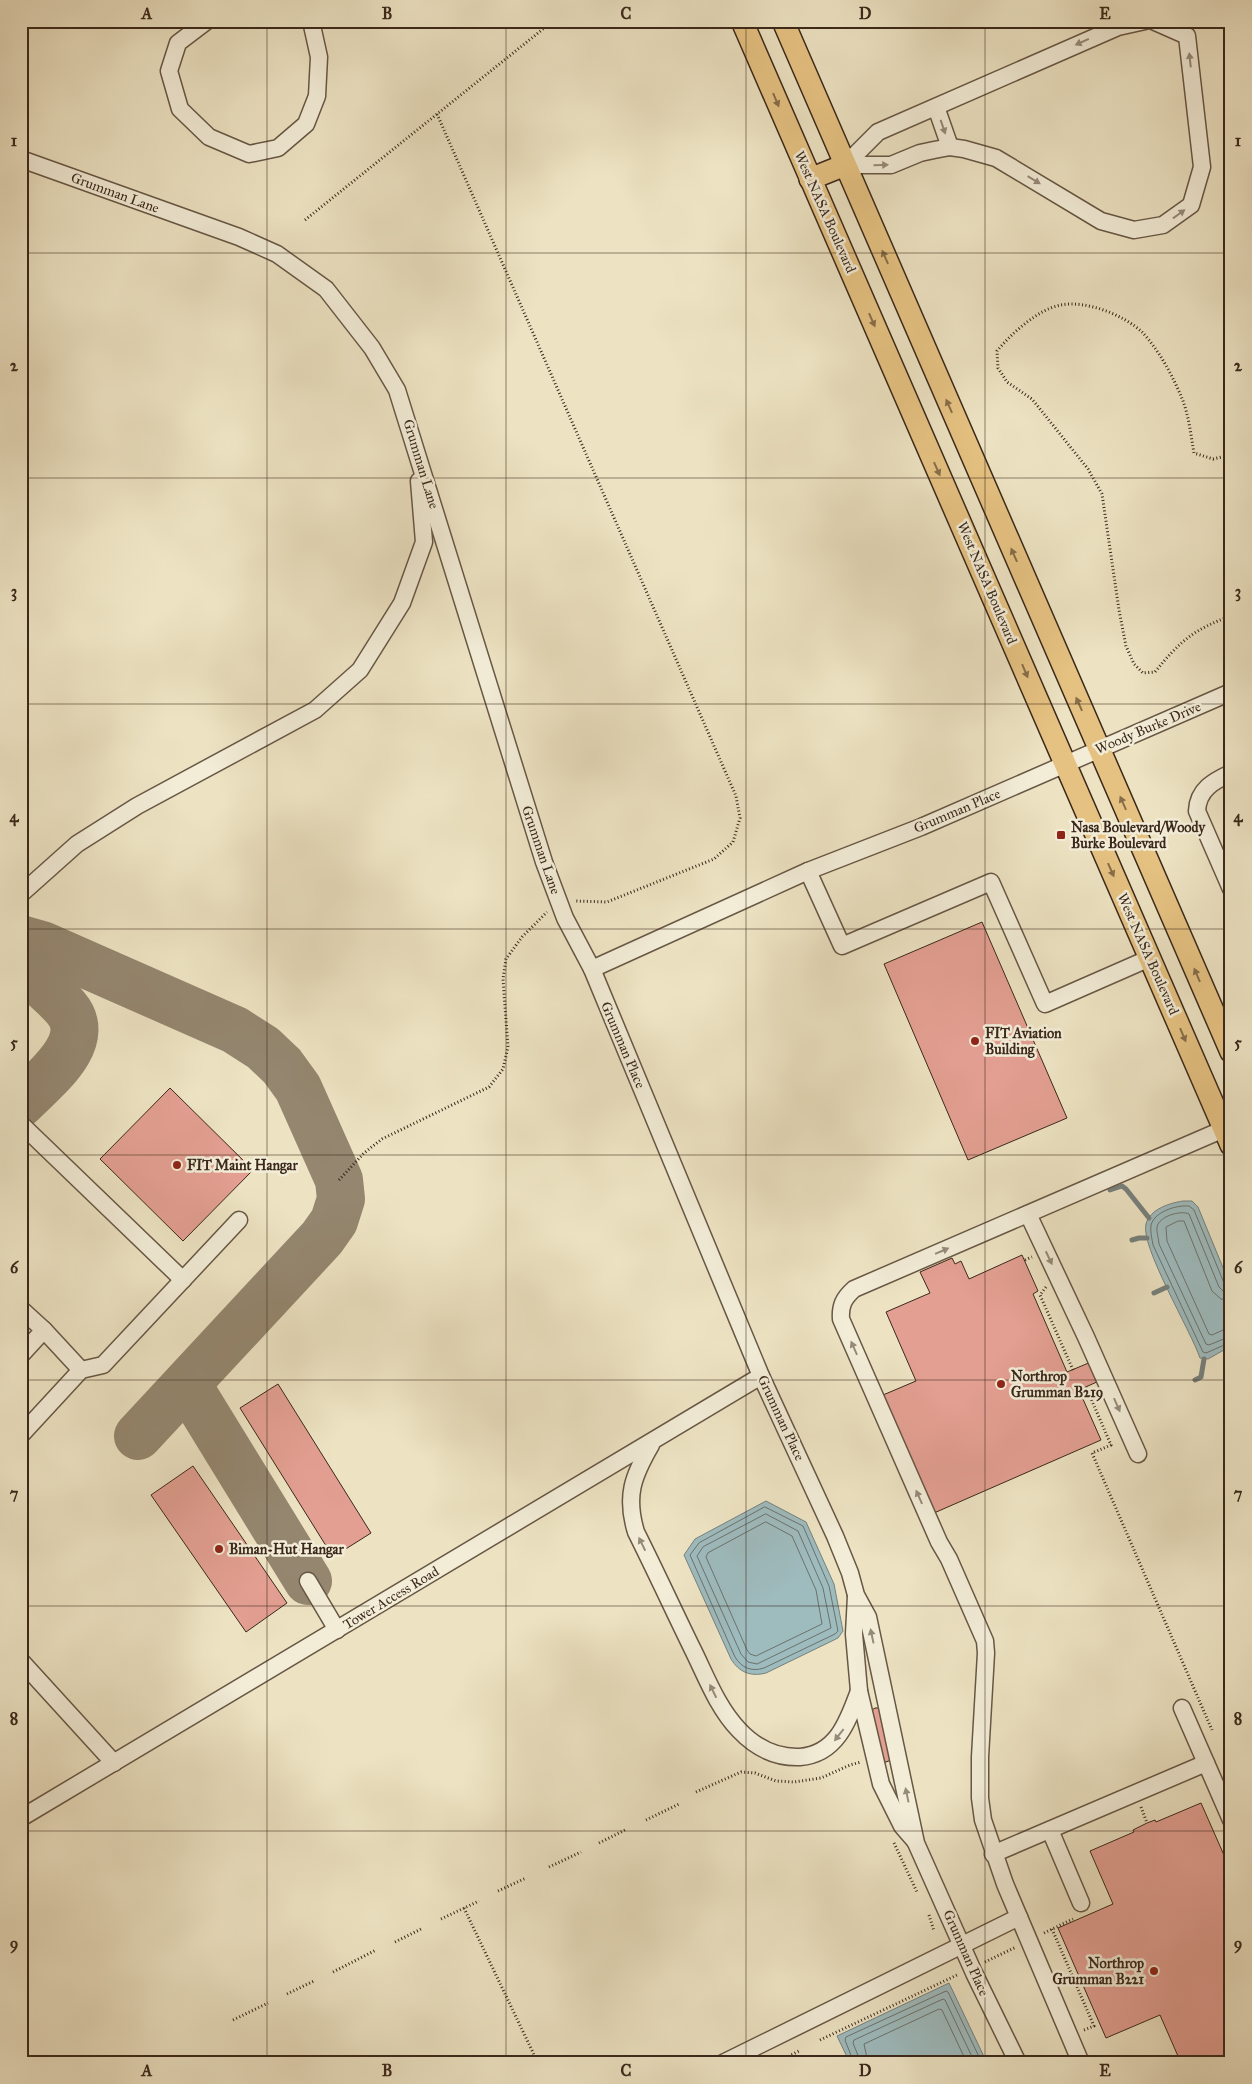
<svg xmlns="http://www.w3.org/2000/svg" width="1252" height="2084" font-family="'IM FELL Great Primer',serif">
<rect width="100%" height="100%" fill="#ede3c3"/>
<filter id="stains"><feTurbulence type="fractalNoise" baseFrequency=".004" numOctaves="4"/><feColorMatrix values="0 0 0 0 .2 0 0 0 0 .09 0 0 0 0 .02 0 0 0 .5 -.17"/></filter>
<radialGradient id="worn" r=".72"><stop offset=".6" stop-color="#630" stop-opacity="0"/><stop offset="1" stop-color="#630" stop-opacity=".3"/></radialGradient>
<g fill="#9ebbbe" stroke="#76807d">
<path d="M 1183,1201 L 1192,1201 L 1198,1207 L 1231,1287 L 1231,1346 L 1208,1359 L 1200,1358 C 1191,1331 1140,1246 1146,1224 C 1150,1209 1170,1203 1183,1201 Z"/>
<path d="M 766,1501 L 806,1522 L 834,1584 L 843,1631 L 838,1638 L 766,1673 C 750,1677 739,1672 731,1659 L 684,1555 L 695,1539 Z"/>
<path d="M 949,1983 L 987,2063 L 850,2063 L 837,2036 Z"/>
</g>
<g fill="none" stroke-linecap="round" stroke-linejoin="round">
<g stroke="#6c726c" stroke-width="1">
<path d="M 1231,1287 L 1224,1283 L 1194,1210 L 1189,1206 C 1177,1205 1155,1211 1151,1225 C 1150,1231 1152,1239 1153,1245 L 1203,1352 L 1206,1353 L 1231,1342"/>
<path d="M 1231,1293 L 1224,1292 L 1219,1287 L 1189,1214 C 1181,1210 1159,1216 1157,1227 C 1156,1232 1159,1239 1159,1244 L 1206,1344 L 1209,1345 L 1231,1336"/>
<path d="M 1231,1300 L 1221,1299 L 1212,1291 L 1184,1221 L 1178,1221 L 1166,1227 L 1167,1241 L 1209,1334 L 1212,1335 L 1223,1330 L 1231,1329"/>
<path d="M 765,1507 L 803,1526 L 829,1586 L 838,1631 L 835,1634 L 764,1668 C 751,1672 742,1668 735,1657 L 690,1555 L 699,1543 Z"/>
<path d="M 766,1514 L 798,1531 L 823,1588 L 831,1628 L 757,1664 L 748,1662 L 741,1654 L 697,1556 L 703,1547 Z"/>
<path d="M 766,1522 L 792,1536 L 816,1590 L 822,1624 L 756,1656 L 750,1654 L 747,1650 L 706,1557 L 708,1553 Z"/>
<path d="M 854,2063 L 845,2040 L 846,2037 L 946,1991 L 948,1992 L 982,2063"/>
<path d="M 861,2063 L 853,2043 L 854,2040 L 943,1999 L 945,2000 L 975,2063"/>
<path d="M 868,2063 L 864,2044 L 939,2009 L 942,2010 L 967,2063"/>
</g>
<g stroke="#76807d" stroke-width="5">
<path d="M 1110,1190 L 1122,1186 L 1126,1189 L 1149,1218"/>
<path d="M 1132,1240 L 1139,1238 L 1147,1238"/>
<path d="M 1154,1293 L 1167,1287"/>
<path d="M 1195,1380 L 1201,1377 L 1204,1359"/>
</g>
<g stroke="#94866f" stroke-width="48">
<path d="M 21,939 L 42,945 L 235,1030 L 263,1048 L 282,1066 L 298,1088 L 339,1180 L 341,1199 L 334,1221 L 322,1238 L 138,1436"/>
<path d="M 21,966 C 35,979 55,995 66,1008 C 95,1042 42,1081 21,1103"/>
<path d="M 187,1384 L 308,1581"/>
</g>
</g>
<g fill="#e39f92" stroke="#3a281b">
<path d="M 982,922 L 1067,1118 L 968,1160 L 884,964 Z"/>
<path d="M 170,1088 L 253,1170 L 183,1241 L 100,1159 Z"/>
<path d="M 1022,1255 L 1038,1291 L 1033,1294 L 1067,1372 L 1091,1362 L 1099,1381 L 1079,1390 L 1101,1440 L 934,1513 L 883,1395 L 916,1381 L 886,1312 L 930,1293 L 920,1272 L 952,1258 L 955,1264 L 961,1261 L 969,1279 Z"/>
<path d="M 278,1384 L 371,1533 L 333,1557 L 240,1408 Z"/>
<path d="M 193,1466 L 287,1603 L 246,1632 L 151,1495 Z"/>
<path d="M 875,1708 L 879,1708 L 891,1760 L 886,1762 L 883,1762 L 872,1710 Z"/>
<path d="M 1201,1803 L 1231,1871 L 1231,2063 L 1181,2063 L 1160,2015 L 1106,2038 L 1058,1928 L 1113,1904 L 1090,1851 L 1134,1832 L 1133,1830 L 1147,1823 L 1155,1820 L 1156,1822 Z"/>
</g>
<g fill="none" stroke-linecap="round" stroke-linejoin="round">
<g stroke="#675745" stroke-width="19">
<g id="minor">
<path d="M 207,21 L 178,43 L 169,71 L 180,109 L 209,137 L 249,154 L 278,148 L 306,124 L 317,96 L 319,57 L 311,21"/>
<path d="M 1145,21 L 1118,27 L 878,132 L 845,165 L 891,165 L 920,153 L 934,150 L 950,147 L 964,149 L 996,158 L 1101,221 L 1134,230 L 1163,225 L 1191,205 L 1202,167 L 1187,36 L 1153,21"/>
<path d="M 936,107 L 950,147"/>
<path d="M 21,159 L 239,237 L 277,254 L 326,289 L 372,348 L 397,390 L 544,862 L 565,918 L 592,969 L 761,1376 L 835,1536 L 850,1573 L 856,1595 L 868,1617 L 916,1843 L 974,1973 L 1018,2063"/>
<path d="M 1231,773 C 1214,781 1198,789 1197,811 L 1231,889"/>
<path d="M 808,871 L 842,946 L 991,882 L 1045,1004 L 1150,958"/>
<path d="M 21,894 L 77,844 L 137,806 L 315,710 L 360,670 L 402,603 L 424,542 L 419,481"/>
<path d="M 592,969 L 808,871 L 921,827 L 1231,692"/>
<path d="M 21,1124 L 183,1280"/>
<path d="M 1028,1214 L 1086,1337 L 1138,1454"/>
<path d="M 21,1309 L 44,1330 L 21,1355"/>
<path d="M 44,1330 L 81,1370"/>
<path d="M 21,1435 L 81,1370 L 103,1365 L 239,1220"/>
<path d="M 651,1445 C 633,1476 625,1496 636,1532 C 655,1570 673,1609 692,1648 C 706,1676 717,1707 739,1730 C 755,1747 776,1758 800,1757 C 837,1754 848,1721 859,1691"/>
<path d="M 308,1581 L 337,1630"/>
<path d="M 856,1596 L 854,1634 L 859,1691 L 881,1784 L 902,1826 L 915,1841"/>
<path d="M 21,1661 L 114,1763"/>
<path d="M 1182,1708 L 1231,1820"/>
<path d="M 21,1818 L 761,1376"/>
<path d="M 1050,1830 L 1081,1903"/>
<path d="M 993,1854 L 1206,1763"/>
<path d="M 723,2063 L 1019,1917"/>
<path d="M 1081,2063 L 1005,1884 L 983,1820 L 980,1798 L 980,1757 L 986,1653 L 985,1641 L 949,1559 L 939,1542 L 841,1319 C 840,1305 844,1298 854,1289 L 1224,1129"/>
</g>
</g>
<g stroke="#3a281b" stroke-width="24">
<g id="major">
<path d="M 742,21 L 1231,1145"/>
<path d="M 783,21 L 1231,1052"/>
<path d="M 810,179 L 845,165"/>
</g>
</g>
<g stroke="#3a281b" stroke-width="3" stroke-dasharray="1 2.5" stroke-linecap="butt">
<path d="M 437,114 L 736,796 L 740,818 L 733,842 L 714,859 L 607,902 L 576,901"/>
<path d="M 305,220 L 553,21"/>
<path d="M 1231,455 L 1213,459 L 1194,453 C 1191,436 1189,417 1183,401 C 1174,378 1159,350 1142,332 C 1124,315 1086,300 1061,305 C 1038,309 1011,334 997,351 L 998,368 L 1007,382 L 1032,399 L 1088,469 L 1102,494 L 1119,610 L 1126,646 L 1134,664 L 1143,673 L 1155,672 C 1179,642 1194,629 1231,616"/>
<path d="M 339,1180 L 364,1153 L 382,1139 L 489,1087 L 503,1069 L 508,1047 L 503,979 L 506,959 L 522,937 L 547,912"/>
<path d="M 1025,1260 L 1032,1257"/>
<path d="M 1046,1287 L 1040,1295 L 1073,1370"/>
<path d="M 1086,1387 L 1111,1445 L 1092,1453 L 1212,1730"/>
<path d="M 1226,1764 L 1231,1772"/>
<path d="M 696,1792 L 741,1772 L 755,1773 L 776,1781 L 794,1782 L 821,1778 L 850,1765 L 861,1762"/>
<path d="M 1141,1807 L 1147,1823"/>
<path d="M 646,1820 L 679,1804"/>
<path d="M 599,1843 L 627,1829"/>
<path d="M 894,1843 L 917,1892"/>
<path d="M 549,1867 L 581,1852"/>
<path d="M 498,1891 L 526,1878"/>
<path d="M 464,1908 L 538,2063"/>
<path d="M 929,1915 L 934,1931"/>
<path d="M 441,1919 L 479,1901"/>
<path d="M 1052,1929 L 1094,2026 L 1084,2030"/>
<path d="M 1044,1933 L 1073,1919"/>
<path d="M 395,1942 L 423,1928"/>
<path d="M 985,1962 L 1016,1947"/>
<path d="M 333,1972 L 376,1950"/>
<path d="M 287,1994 L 314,1981"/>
<path d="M 233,2020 L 268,2003"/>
<path d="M 820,2040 L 957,1975"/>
<path d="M 776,2063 L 799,2051"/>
</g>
<use href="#minor" stroke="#f3edd8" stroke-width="16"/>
<use href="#major" stroke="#e6c282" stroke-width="21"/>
</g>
<defs><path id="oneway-solid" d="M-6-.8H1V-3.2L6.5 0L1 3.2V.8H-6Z" transform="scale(1.25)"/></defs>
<g fill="#968a7a">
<use href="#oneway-solid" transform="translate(1082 42) rotate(156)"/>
<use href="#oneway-solid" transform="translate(1190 60) rotate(-96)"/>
<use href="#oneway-solid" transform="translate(943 127) rotate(71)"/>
<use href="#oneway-solid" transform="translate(881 165) rotate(-1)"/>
<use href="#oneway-solid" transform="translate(1034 180) rotate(31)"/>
<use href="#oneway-solid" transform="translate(1179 214) rotate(-36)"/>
<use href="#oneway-solid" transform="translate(942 1251) rotate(-23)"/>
<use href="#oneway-solid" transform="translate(1049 1258) rotate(65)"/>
<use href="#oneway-solid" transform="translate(854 1348) rotate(-114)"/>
<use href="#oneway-solid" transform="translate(1117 1405) rotate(66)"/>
<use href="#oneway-solid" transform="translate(919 1497) rotate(-114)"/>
<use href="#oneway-solid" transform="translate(642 1544) rotate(-116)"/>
<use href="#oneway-solid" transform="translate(872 1636) rotate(-102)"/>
<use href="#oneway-solid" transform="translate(713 1691) rotate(-116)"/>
<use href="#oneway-solid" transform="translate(839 1735) rotate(128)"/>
<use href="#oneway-solid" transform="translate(907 1795) rotate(-102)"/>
</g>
<g fill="#876d49">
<use href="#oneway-solid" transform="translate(776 100) rotate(67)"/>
<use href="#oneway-solid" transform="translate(885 257) rotate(-114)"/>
<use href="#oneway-solid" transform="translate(872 320) rotate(66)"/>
<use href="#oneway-solid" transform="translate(949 406) rotate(-114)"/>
<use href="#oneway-solid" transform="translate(937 469) rotate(66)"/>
<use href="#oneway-solid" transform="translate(1014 555) rotate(-114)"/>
<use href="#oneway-solid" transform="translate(1025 671) rotate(67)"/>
<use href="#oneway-solid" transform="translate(1079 704) rotate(-114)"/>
<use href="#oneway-solid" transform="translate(1123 803) rotate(-114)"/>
<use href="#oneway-solid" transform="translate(1111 870) rotate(66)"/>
<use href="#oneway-solid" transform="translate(1197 975) rotate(-113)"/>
<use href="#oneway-solid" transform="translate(1183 1035) rotate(67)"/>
</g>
<path fill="none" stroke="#3a281b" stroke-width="1" stroke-opacity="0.55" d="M 267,21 L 267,2063M 506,21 L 506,2063M 746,21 L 746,2063M 985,21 L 985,2063M 21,253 L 1231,253M 21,478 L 1231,478M 21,704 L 1231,704M 21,929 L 1231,929M 21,1155 L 1231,1155M 21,1380 L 1231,1380M 21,1606 L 1231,1606M 21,1831 L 1231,1831"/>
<g fill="#8f2418" stroke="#f3edd8" stroke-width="2">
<rect x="1056" y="830" width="10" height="10" rx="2.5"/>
<circle cx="975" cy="1041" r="5"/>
<circle cx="177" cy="1165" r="5"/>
<circle cx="1001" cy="1384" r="5"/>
<circle cx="219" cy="1549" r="5"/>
<circle cx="1154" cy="1971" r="5"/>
</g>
<g text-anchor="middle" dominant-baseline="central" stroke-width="5" stroke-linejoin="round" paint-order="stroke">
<g font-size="14" fill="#3a281b" stroke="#f3edd8">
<text transform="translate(115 193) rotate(20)">Grumman Lane</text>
<text transform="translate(825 212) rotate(66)">West NASA Boulevard</text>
<text transform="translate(421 464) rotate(73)">Grumman Lane</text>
<text transform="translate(987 583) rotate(67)">West NASA Boulevard</text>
<text transform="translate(1148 728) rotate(-23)">Woody Burke Drive</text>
<text transform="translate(957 811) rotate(-23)">Grumman Place</text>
<text transform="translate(541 850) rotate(71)">Grumman Lane</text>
<text transform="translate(1148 954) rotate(66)">West NASA Boulevard</text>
<text transform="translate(623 1045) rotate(67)">Grumman Place</text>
<text transform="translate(781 1418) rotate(65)">Grumman Place</text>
<text transform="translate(391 1598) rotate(-31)">Tower Access Road</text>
<text transform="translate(966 1953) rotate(66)">Grumman Place</text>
</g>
<g font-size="14" font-weight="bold" fill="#3a281b" stroke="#f3edd8" text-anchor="start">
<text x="1071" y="827">Nasa Boulevard/Woody<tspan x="1071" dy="16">Burke Boulevard</tspan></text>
<text x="985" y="1033">FIT Aviation<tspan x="985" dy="16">Building</tspan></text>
<text x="187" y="1165">FIT Maint Hangar</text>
<text x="1011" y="1376">Northrop<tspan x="1011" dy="16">Grumman B219</tspan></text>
<text x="229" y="1549">Biman-Hut Hangar</text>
<text x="1144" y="1963" text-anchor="end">Northrop<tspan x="1144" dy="16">Grumman B221</tspan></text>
</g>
</g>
<rect width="1252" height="2084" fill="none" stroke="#ede3c3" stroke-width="55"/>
<rect x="28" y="28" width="1196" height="2028" fill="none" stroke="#3a281b" stroke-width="2"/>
<g font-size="16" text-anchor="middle" font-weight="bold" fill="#3a281b">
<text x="147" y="19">A</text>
<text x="387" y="19">B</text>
<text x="626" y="19">C</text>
<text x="865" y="19">D</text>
<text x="1105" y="19">E</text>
<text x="14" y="146">1</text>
<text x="1238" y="146">1</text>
<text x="14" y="371">2</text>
<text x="1238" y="371">2</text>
<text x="14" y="597">3</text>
<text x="1238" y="597">3</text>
<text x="14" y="822">4</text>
<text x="1238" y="822">4</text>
<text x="14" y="1048">5</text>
<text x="1238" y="1048">5</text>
<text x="14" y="1273">6</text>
<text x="1238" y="1273">6</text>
<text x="14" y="1499">7</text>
<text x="1238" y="1499">7</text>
<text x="14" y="1724">8</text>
<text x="1238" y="1724">8</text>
<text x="14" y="1949">9</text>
<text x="1238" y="1949">9</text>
<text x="147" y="2076">A</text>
<text x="387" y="2076">B</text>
<text x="626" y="2076">C</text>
<text x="865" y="2076">D</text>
<text x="1105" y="2076">E</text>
</g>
<rect width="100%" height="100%" filter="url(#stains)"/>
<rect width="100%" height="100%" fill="url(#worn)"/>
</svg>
